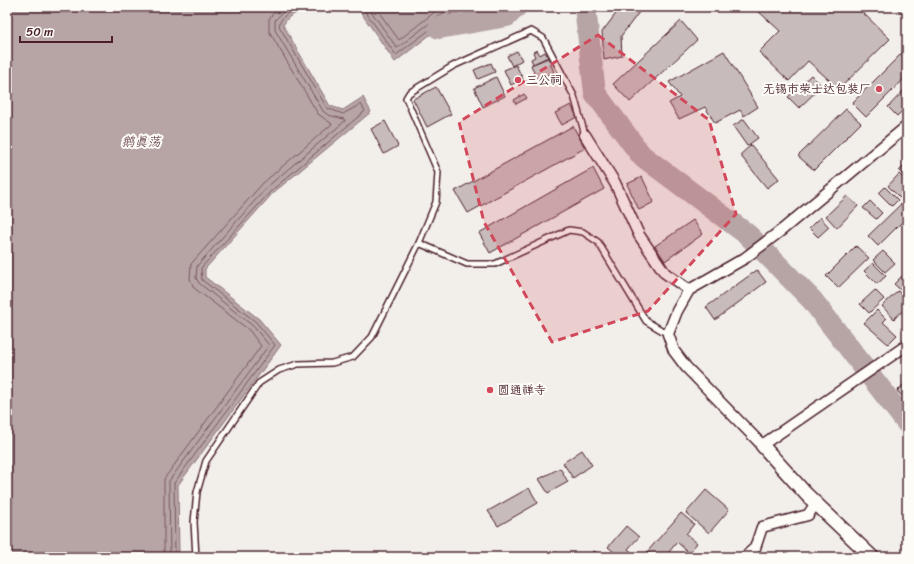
<svg xmlns="http://www.w3.org/2000/svg" width="914" height="564" font-family="Sriracha,'LXGW WenKai TC',sans-serif">
<rect width="100%" height="100%" fill="#f2efeb"/>
<filter id="ink" filterUnits="userSpaceOnUse"><feTurbulence type="fractalNoise" baseFrequency=".025" numOctaves="2"/><feDisplacementMap in="SourceGraphic" scale="8" xChannelSelector="R" yChannelSelector="G"/><feConvolveMatrix kernelMatrix="1 2 1 2 8 2 1 2 1" color-interpolation-filters="sRGB"/></filter>
<g filter="url(#ink)">
<g fill="#b7a5a6" stroke="#8b6f75">
<path d="M 7,7 L 307,7 L 289,17 L 283,25 L 330,106 L 343,110 L 363,97 L 371,112 L 273,193 L 205,269 L 205,277 L 259,319 L 281,345 L 178,485 L 179,557 L 7,557 Z"/>
<path d="M 357,7 L 466,7 L 395,62 Z"/>
</g>
<g fill="none" stroke-linecap="round" stroke-linejoin="round">
<g stroke="#76555c" stroke-width="1">
<path d="M 362,7 L 396,55 L 460,7"/>
<path d="M 368,7 L 397,48 L 451,7"/>
<path d="M 375,7 L 399,40 L 441,7"/>
<path d="M 164,557 L 164,479 L 261,346 L 249,330 L 194,288 L 190,279 L 191,264 L 263,183 L 332,124 L 318,114 L 269,31 L 269,19 L 278,7"/>
<path d="M 170,557 L 169,481 L 269,345 L 253,326 L 199,283 L 196,278 L 197,266 L 267,187 L 345,121 L 344,119 L 328,115 L 323,111 L 275,30 L 275,20 L 288,7"/>
<path d="M 175,557 L 174,483 L 275,345 L 256,322 L 202,280 L 201,268 L 271,191 L 365,111 L 361,104 L 343,114 L 327,108 L 279,26 C 280,17 291,11 298,7"/>
</g>
<g stroke="#b7a5a6" stroke-width="22">
<path d="M 585,7 L 595,93 L 641,155 L 748,235 L 812,300 L 907,423"/>
<path d="M 439,28 L 507,16 L 516,7"/>
</g>
</g>
<g fill="#c8bbbb" stroke="#4a1f2b">
<path d="M 621,7 L 643,7 L 621,36 L 622,56 L 604,60 L 602,32 Z"/>
<path d="M 760,7 L 857,7 L 890,39 L 839,89 L 808,61 L 789,81 L 759,52 L 780,31 L 757,10 Z"/>
<path d="M 895,7 L 907,7 L 907,18 Z"/>
<path d="M 681,21 L 697,40 L 630,102 L 613,84 Z"/>
<path d="M 537,50 L 540,55 L 545,52 L 548,57 L 533,64 L 531,59 L 535,57 L 533,52 Z"/>
<path d="M 517,51 L 522,60 L 512,66 L 507,56 Z"/>
<path d="M 724,51 L 758,107 L 744,116 L 740,110 L 715,123 L 705,107 L 679,119 L 669,103 L 680,97 L 669,82 Z"/>
<path d="M 903,52 L 907,56 L 907,76 L 866,117 L 852,103 Z"/>
<path d="M 548,58 L 554,72 L 537,80 L 531,65 Z"/>
<path d="M 491,63 L 495,72 L 478,79 L 474,70 Z"/>
<path d="M 516,65 L 523,79 L 511,85 L 504,70 Z"/>
<path d="M 811,75 L 822,86 L 799,108 L 788,97 Z"/>
<path d="M 496,77 L 505,96 L 483,107 L 474,88 Z"/>
<path d="M 436,87 L 451,114 L 427,127 L 413,99 Z"/>
<path d="M 907,87 L 907,106 L 897,116 L 888,107 Z"/>
<path d="M 524,94 L 527,98 L 516,104 L 514,100 Z"/>
<path d="M 571,105 L 577,117 L 562,125 L 555,113 Z"/>
<path d="M 846,109 L 861,123 L 814,170 L 798,156 Z"/>
<path d="M 744,119 L 758,138 L 747,146 L 733,126 Z"/>
<path d="M 385,121 L 398,146 L 384,154 L 371,129 Z"/>
<path d="M 573,126 L 585,148 L 468,213 L 455,191 Z"/>
<path d="M 751,145 L 779,179 L 767,188 L 740,155 Z"/>
<path d="M 907,163 L 907,179 L 899,171 Z"/>
<path d="M 593,168 L 604,189 L 490,253 L 479,233 Z"/>
<path d="M 899,174 L 907,182 L 907,205 L 888,186 Z"/>
<path d="M 642,177 L 654,202 L 639,210 L 627,184 Z"/>
<path d="M 885,187 L 898,200 L 892,206 L 879,193 Z"/>
<path d="M 847,196 L 858,206 L 837,228 L 826,216 Z"/>
<path d="M 870,201 L 882,213 L 876,219 L 863,208 Z"/>
<path d="M 902,203 L 907,209 L 907,217 L 878,246 L 868,236 Z"/>
<path d="M 820,217 L 829,227 L 818,237 L 809,228 Z"/>
<path d="M 693,220 L 703,234 L 665,261 L 655,246 Z"/>
<path d="M 856,246 L 869,258 L 838,288 L 826,276 Z"/>
<path d="M 883,251 L 895,263 L 885,272 L 873,260 Z"/>
<path d="M 873,263 L 886,276 L 877,284 L 864,271 Z"/>
<path d="M 907,267 L 907,276 L 903,272 Z"/>
<path d="M 757,270 L 766,282 L 715,320 L 706,307 Z"/>
<path d="M 902,276 L 907,280 L 906,295 L 894,284 Z"/>
<path d="M 875,290 L 884,299 L 869,313 L 860,304 Z"/>
<path d="M 898,291 L 907,301 L 907,307 L 894,319 L 882,306 Z"/>
<path d="M 877,310 L 886,319 L 883,322 L 897,335 L 888,344 L 864,323 Z"/>
<path d="M 907,381 L 907,400 L 897,391 Z"/>
<path d="M 582,450 L 592,465 L 573,478 L 563,463 Z"/>
<path d="M 560,468 L 568,482 L 548,493 L 539,479 Z"/>
<path d="M 529,488 L 538,503 L 498,526 L 488,511 Z"/>
<path d="M 706,490 L 729,510 L 709,533 L 686,513 Z"/>
<path d="M 681,513 L 694,524 L 686,534 L 697,543 L 689,553 L 677,542 L 665,557 L 653,557 L 647,552 Z"/>
<path d="M 626,526 L 639,537 L 628,549 L 636,556 L 635,557 L 620,557 L 608,547 Z"/>
<path d="M 595,551 L 598,557 L 585,557 Z"/>
<path d="M 557,552 L 560,557 L 547,557 Z"/>
</g>
<g fill="none" stroke-linecap="round" stroke-linejoin="round">
<g stroke="#4a1f2b" stroke-width="8">
<g id="service">
<path d="M 419,243 L 467,264 L 495,264 L 569,230 L 583,232 L 598,242 L 646,321 L 668,334"/>
<path d="M 196,557 L 194,522 L 197,492 L 206,461 L 259,383 L 279,370 L 298,364 L 332,363 L 353,357 L 372,337 L 419,243 L 436,202 L 438,172 L 406,98 L 409,93 L 453,66 L 531,31 L 543,38 L 574,96 L 585,135"/>
</g>
</g>
<g stroke="#4a1f2b" stroke-width="13">
<g id="minor">
<path d="M 907,126 L 783,229 L 745,258 L 689,290 L 677,311 L 668,334 L 674,351 L 686,367 L 762,445 L 907,345"/>
<path d="M 585,135 L 615,183 L 639,235 L 665,273 L 689,290"/>
<path d="M 745,557 L 755,548 L 762,527 L 808,515 L 816,503"/>
</g>
</g>
<g stroke="#4a1f2b" stroke-width="16">
<path id="tertiary" d="M 762,445 L 806,494 L 872,557"/>
</g>
<use href="#service" stroke="#fdfcf7" stroke-width="5"/>
<use href="#minor" stroke="#fdfcf7" stroke-width="10"/>
<use href="#tertiary" stroke="#fdfcf7" stroke-width="13"/>
</g>
</g>
<path fill="#d1495b" fill-opacity="0.2" stroke="#d1495b" stroke-width="3" stroke-dasharray="8 5" stroke-linejoin="round" d="M 598,35 L 709,120 L 736,214 L 648,311 L 552,342 L 484,222 L 459,122 Z"/>
<g fill="#d1495b" stroke="#fdfcf7" stroke-width="1.5">
<circle cx="518" cy="80" r="4"/>
<circle cx="879" cy="89" r="4"/>
<circle cx="490" cy="390" r="4"/>
</g>
<g text-anchor="middle" dominant-baseline="central" stroke-width="4" stroke-linejoin="round" paint-order="stroke">
<g font-size="12" fill="#4a1f2b" stroke="#fdfcf7" text-anchor="start">
<text x="526" y="80">三公祠</text>
<text x="871" y="89" text-anchor="end">无锡市荣士达包装厂</text>
<text x="498" y="390">圆通禅寺</text>
</g>
<g font-size="13" font-style="italic" fill="#704e56" stroke="#fdfcf7">
<text x="141" y="141">鹅真荡</text>
</g>
</g>
<rect width="914" height="564" fill="none" stroke="#fdfcf7" stroke-width="24"/>
<rect x="12" y="12" width="890" height="540" fill="none" stroke="#4a1f2b" stroke-width="1.5" filter="url(#ink)"/>
<path d="M20 36v6h92v-6" fill="none" stroke="#4a1f2b" stroke-width="2"/>
<text x="26" y="36" font-size="12" fill="#4a1f2b" stroke="#fdfcf7" stroke-width="3" paint-order="stroke">50 m</text>
</svg>
